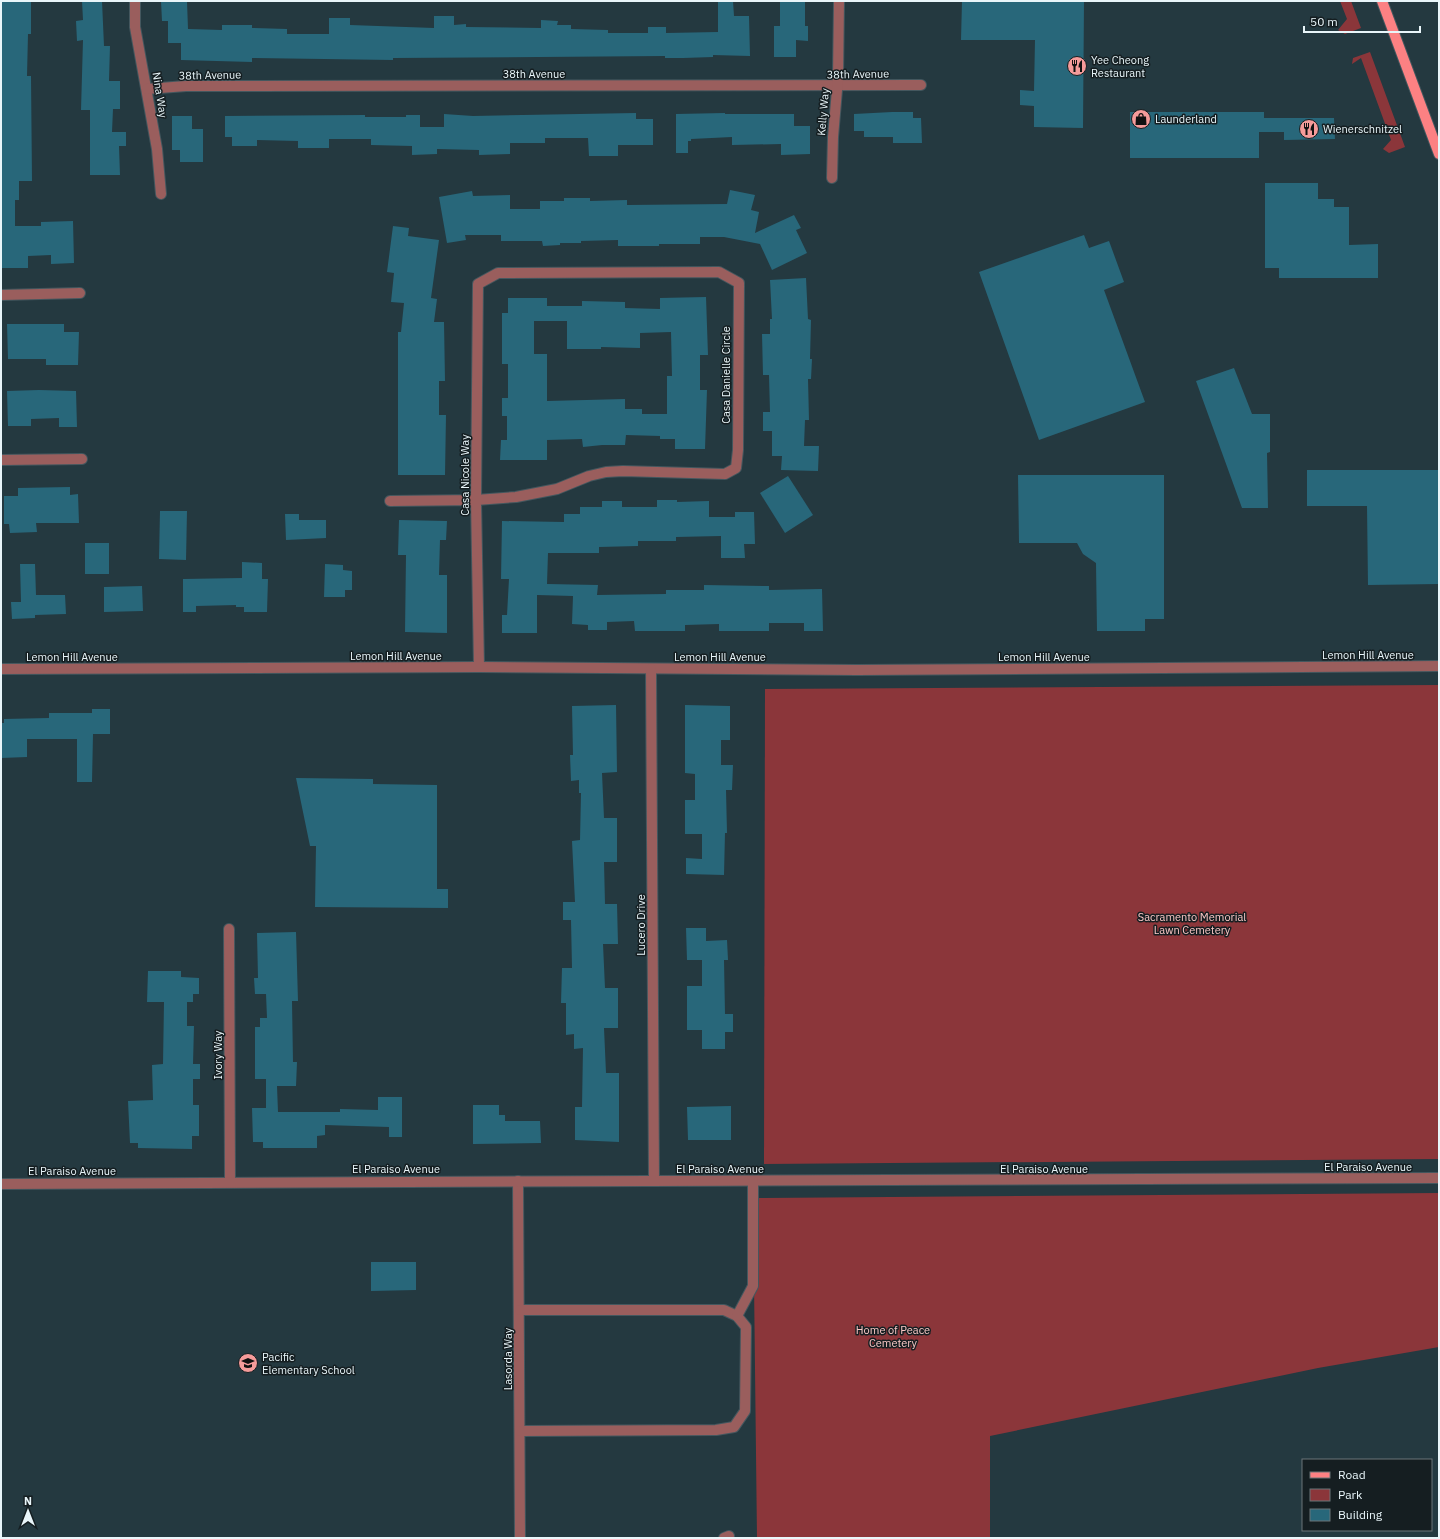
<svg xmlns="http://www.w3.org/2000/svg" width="1440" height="1539" font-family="'IBM Plex Sans',sans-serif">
<rect width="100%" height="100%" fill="#243940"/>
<g fill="#8b363a">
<path d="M 1340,1 L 1351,1 L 1361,28 L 1345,34 L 1338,30 L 1347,19 Z"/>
<path d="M 1370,52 L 1405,147 L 1389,153 L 1383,149 L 1391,140 L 1361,58 L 1352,64 L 1353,58 Z"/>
<path d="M 1439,685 L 1439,1159 L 764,1164 L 765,689 Z"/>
<path d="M 1439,1193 L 1439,1347 L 1318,1368 L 990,1436 L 990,1538 L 757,1538 L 753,1198 Z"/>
</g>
<g fill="#28677a" fill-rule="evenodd">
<path d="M 82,1 L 102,1 L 104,46 L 110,46 L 109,81 L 120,81 L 120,109 L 113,109 L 112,132 L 126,132 L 126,146 L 119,146 L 120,175 L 90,175 L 90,110 L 81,110 L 83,40 L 77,41 L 76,21 L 83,20 Z"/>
<path d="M 161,1 L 187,1 L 188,29 L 222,30 L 222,25 L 252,25 L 252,28 L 287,29 L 287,34 L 329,34 L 329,18 L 350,18 L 350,25 L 434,28 L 434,16 L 454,16 L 454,25 L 466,24 L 466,27 L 541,28 L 541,20 L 558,21 L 557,25 L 571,25 L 571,29 L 608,30 L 608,33 L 648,33 L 648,27 L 666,27 L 666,33 L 718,32 L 718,1 L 733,1 L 734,16 L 749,16 L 750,56 L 713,55 L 713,57 L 683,58 L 665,58 L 665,56 L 393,58 L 393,60 L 252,58 L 252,62 L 181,60 L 181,43 L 168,43 L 168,21 L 162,21 Z"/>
<path d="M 780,1 L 805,1 L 805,26 L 808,26 L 808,41 L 796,40 L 796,57 L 774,57 L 774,26 L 780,26 Z"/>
<path d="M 962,1 L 1084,1 L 1083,128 L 1034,127 L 1034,106 L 1020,105 L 1020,90 L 1034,91 L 1035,40 L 961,40 Z"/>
<path d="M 1,2 L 31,2 L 31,34 L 28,34 L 27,76 L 31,76 L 32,181 L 19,181 L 19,200 L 15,200 L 15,226 L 41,226 L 41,222 L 73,221 L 74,263 L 51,264 L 51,255 L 28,256 L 28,268 L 1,268 Z"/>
<path d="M 892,112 L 913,112 L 913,118 L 921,118 L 922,143 L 893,143 L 893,137 L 864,137 L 864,131 L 854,131 L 854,114 Z"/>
<path d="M 1130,112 L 1264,112 L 1264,118 L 1334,118 L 1335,139 L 1284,140 L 1284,132 L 1259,132 L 1259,158 L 1130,158 Z"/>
<path d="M 636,113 L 636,119 L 653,119 L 653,145 L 618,145 L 618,156 L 589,156 L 588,138 L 545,138 L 545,143 L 510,143 L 510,154 L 479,155 L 479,150 L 437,149 L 437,154 L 412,155 L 412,146 L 371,145 L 371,139 L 329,139 L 329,148 L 298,148 L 298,141 L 257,140 L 257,146 L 232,146 L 232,137 L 225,137 L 225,116 L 365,115 L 365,117 L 406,117 L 406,115 L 420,115 L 420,127 L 444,127 L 444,114 L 473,116 Z"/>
<path d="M 725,113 L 725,114 L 794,114 L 794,126 L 810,126 L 810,154 L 781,155 L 781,144 L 732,145 L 732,137 L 691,139 L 691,141 L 688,141 L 688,153 L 676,153 L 676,114 Z"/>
<path d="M 172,116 L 192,116 L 192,129 L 203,129 L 203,162 L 180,162 L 180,150 L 172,150 Z"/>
<path d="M 1265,183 L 1318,183 L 1318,199 L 1334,199 L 1334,207 L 1349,207 L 1349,245 L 1378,244 L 1378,278 L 1279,278 L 1279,268 L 1265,268 Z"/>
<path d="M 730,190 L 755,195 L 751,210 L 759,212 L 755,233 L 794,215 L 801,228 L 796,230 L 807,253 L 772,270 L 760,244 L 724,237 L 700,237 L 700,244 L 659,244 L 659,246 L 618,246 L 618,240 L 581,241 L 581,243 L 560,243 L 560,245 L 543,246 L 542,241 L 501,241 L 501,235 L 465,235 L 466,240 L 447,243 L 439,197 L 472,191 L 473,196 L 510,195 L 510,209 L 540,209 L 540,201 L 564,201 L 564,198 L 590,198 L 590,201 L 627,200 L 627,205 L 727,204 Z"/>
<path d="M 393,226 L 409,228 L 408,236 L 439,240 L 431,298 L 437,299 L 434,322 L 444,322 L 445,381 L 439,381 L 439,415 L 446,415 L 445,475 L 398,475 L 398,332 L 401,332 L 404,303 L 391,302 L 394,273 L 387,272 Z"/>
<path d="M 1084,235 L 1089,248 L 1109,241 L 1124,282 L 1104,290 L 1145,402 L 1039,440 L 979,272 Z"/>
<path d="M 806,278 L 808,319 L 811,320 L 810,359 L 812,359 L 811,379 L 808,379 L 809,420 L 805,420 L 804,446 L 819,446 L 818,471 L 781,470 L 782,456 L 772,456 L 772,431 L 763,431 L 763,412 L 770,412 L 769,375 L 763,375 L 762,334 L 770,334 L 770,319 L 772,319 L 770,280 Z"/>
<path d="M 706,297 L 708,355 L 700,355 L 700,390 L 707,390 L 705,449 L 675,449 L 675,439 L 660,439 L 660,436 L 626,435 L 625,445 L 602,445 L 583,447 L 582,439 L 547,440 L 547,460 L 500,460 L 501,440 L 507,440 L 507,416 L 502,416 L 502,398 L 508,398 L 508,364 L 502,364 L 502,313 L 508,313 L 508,298 L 547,298 L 547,306 L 582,306 L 582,301 L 625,302 L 625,308 L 660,309 L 660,298 ZM 534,321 L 567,321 L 567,349 L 601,349 L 601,347 L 640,348 L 640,333 L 671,332 L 672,376 L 667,376 L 667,414 L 642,414 L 642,409 L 625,409 L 625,399 L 547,401 L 547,354 L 534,354 Z"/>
<path d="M 7,324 L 64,324 L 64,332 L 79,332 L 78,365 L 46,365 L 46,359 L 8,359 Z"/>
<path d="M 1234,368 L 1252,414 L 1270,414 L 1270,452 L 1267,453 L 1268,508 L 1242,508 L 1196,381 Z"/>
<path d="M 39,390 L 76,391 L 77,427 L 59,427 L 59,418 L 31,419 L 31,426 L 8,426 L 7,391 Z"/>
<path d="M 1307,470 L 1439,470 L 1439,584 L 1368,585 L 1367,506 L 1307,506 Z"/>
<path d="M 1018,475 L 1164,475 L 1164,619 L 1145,619 L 1145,631 L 1097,631 L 1096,563 L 1083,554 L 1077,543 L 1019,543 Z"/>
<path d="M 788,476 L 813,515 L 785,533 L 760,493 Z"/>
<path d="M 70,487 L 70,495 L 78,494 L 79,523 L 36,523 L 37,532 L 10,533 L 9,524 L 4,524 L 4,496 L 18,496 L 18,488 Z"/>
<path d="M 657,500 L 677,500 L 677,502 L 709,501 L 709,517 L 735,517 L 735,512 L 754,512 L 755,544 L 744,544 L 745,558 L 721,558 L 721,536 L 676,537 L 676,541 L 638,541 L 638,546 L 599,547 L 599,553 L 548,553 L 547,584 L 598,585 L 597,595 L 666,594 L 666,590 L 704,590 L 704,585 L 769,586 L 769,590 L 822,589 L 823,631 L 804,631 L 804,623 L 769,623 L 769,631 L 719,631 L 719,624 L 685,625 L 685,631 L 635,631 L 634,621 L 607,622 L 607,630 L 588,630 L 588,625 L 572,624 L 573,596 L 537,595 L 537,633 L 502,633 L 502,615 L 507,615 L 509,579 L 501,579 L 502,521 L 564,522 L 564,514 L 580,514 L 580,507 L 602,507 L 602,501 L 622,501 L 622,507 L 657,507 Z"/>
<path d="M 160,511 L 187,511 L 186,560 L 159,559 Z"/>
<path d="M 285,514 L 299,514 L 299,520 L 326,520 L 326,538 L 286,540 Z"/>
<path d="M 399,520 L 447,521 L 446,540 L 440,540 L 439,575 L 447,575 L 447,633 L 405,632 L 406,555 L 398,555 Z"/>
<rect x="85" y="543" width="24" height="31"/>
<path d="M 242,562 L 262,563 L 262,579 L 268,579 L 267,612 L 244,612 L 244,607 L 236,607 L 236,605 L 196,606 L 196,612 L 183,612 L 183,579 L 242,578 Z"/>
<path d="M 20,564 L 35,564 L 36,595 L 65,595 L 66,614 L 35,615 L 35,618 L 12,619 L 11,602 L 21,602 Z"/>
<path d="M 325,564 L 343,565 L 343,570 L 352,571 L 352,590 L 345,590 L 345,597 L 324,597 Z"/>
<path d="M 142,586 L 143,611 L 104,612 L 104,587 Z"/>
<path d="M 616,705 L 617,772 L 602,773 L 604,818 L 617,818 L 617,862 L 604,862 L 605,904 L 617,904 L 618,944 L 603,944 L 605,988 L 618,988 L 618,1028 L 604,1028 L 606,1073 L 619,1073 L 619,1142 L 575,1140 L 575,1107 L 582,1107 L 583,1048 L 574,1049 L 574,1034 L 566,1035 L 566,1003 L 561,1003 L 562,968 L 572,968 L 571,920 L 563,920 L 563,902 L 575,902 L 572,841 L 580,840 L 581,793 L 579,793 L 579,780 L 571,781 L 570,755 L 573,755 L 572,706 Z"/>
<path d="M 685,705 L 730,706 L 730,740 L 721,740 L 721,765 L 733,765 L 732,790 L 726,790 L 727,833 L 725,833 L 724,875 L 686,874 L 686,858 L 702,859 L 702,834 L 685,834 L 685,800 L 695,800 L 695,774 L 685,773 Z"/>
<path d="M 92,709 L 110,709 L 110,734 L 93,734 L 92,782 L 77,782 L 77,739 L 27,739 L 27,757 L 1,758 L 1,723 L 4,723 L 4,719 L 49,718 L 49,713 L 92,713 Z"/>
<path d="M 296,778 L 373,779 L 373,784 L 437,785 L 437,889 L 448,889 L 448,908 L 315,907 L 316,846 L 310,846 Z"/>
<path d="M 686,928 L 706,928 L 706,941 L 727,940 L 728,960 L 724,960 L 725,1014 L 733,1014 L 733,1032 L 725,1032 L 725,1049 L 702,1049 L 702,1030 L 687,1030 L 687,986 L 702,986 L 702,960 L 687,960 Z"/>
<path d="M 296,932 L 298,1001 L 292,1001 L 293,1062 L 297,1062 L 296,1086 L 277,1086 L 278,1112 L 340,1112 L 340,1109 L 378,1110 L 378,1097 L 402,1097 L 402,1137 L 389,1137 L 389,1127 L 325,1125 L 325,1135 L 317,1136 L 317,1148 L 263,1148 L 263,1142 L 253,1142 L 252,1108 L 266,1108 L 266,1079 L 255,1079 L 255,1027 L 260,1027 L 260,1018 L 267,1018 L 266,994 L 255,994 L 254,978 L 258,978 L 257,933 Z"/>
<path d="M 148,971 L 181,971 L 181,977 L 199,978 L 199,994 L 193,994 L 193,1002 L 187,1002 L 187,1026 L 194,1026 L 193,1064 L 200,1064 L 200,1079 L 193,1079 L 193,1105 L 199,1105 L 199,1136 L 192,1136 L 192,1149 L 138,1148 L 138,1143 L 130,1143 L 128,1101 L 153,1100 L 152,1065 L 163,1064 L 164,1002 L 147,1002 Z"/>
<path d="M 473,1105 L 499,1105 L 499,1115 L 505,1115 L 505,1121 L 540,1121 L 541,1143 L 473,1144 Z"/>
<path d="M 731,1106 L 731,1140 L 688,1140 L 687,1107 Z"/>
<path d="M 371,1262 L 416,1262 L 416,1290 L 371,1291 Z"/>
</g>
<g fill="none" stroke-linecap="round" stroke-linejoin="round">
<g stroke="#44575e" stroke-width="12">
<g id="minor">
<path d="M 135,1 L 135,27 L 157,149 L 161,194"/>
<path d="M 147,89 L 186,86 L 921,85"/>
<path d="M 832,178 L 833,137 L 838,78 L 839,1"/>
<path d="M 1,295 L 80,293"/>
<path d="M 1,460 L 82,459"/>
<path d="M 390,501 L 476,500 L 516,497 L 557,489 L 589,476 L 606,472 L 623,471 L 725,474 L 736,468 L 738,450 L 739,283 L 719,272 L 498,273 L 478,284 L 476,500 L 479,667"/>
<path d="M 1,669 L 479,667 L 857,670 L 1439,666"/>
<path d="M 651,669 L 654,1180"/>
<path d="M 229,929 L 230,1182"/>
<path d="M 518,1181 L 520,1538"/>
<path d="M 1,1184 C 480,1180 960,1181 1439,1178"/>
<path d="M 520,1310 L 724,1310 L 737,1316 L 746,1327 L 745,1411 L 734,1427 L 716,1430 L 520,1431"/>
<path d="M 737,1316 L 753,1286 L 753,1181"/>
<path d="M 724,1538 L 729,1536"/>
</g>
</g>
<g stroke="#44575e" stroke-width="12">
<path id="major" d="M 1382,1 L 1439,154"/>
</g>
<use href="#minor" stroke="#9a5e5d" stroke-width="10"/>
<use href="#major" stroke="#fc8183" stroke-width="10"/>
</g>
<defs>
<g id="restaurant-disc" transform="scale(1)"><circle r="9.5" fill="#f59b9a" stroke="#151e21"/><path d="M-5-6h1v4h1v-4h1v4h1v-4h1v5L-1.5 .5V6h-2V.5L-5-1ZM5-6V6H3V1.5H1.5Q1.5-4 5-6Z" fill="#111"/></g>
<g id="shop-disc" transform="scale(1)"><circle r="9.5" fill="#f59b9a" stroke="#151e21"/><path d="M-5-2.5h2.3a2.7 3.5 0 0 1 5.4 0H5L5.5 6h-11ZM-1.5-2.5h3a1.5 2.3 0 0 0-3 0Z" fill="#111"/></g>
<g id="school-disc" transform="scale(1)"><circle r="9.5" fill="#f59b9a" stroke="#151e21"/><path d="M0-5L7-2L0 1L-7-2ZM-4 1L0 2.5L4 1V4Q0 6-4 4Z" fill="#111"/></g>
</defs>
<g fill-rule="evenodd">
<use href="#restaurant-disc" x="1077" y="66"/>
<use href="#shop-disc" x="1141" y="119"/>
<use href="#restaurant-disc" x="1309" y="129"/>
<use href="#school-disc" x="248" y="1363"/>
</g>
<g text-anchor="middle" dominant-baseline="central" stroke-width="3" stroke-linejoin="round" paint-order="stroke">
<g font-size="11" fill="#e9f6fa" stroke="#151e21" text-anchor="start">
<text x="1091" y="60">Yee Cheong<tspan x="1091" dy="13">Restaurant</tspan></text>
<text x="1155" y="119">Launderland</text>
<text x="1323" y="129">Wienerschnitzel</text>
<text x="262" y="1357">Pacific<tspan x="262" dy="13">Elementary School</tspan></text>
</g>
<g font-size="11" fill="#e9f6fa" stroke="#151e21">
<text x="534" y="74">38th Avenue</text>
<text transform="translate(858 74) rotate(-1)">38th Avenue</text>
<text transform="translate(210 75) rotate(-1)">38th Avenue</text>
<text transform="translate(160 95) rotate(81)">Nina Way</text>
<text transform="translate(823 112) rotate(-85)">Kelly Way</text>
<text transform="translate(726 375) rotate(-90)">Casa Danielle Circle</text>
<text transform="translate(465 475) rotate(-90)">Casa Nicole Way</text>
<text x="1368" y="655">Lemon Hill Avenue</text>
<text x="396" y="656">Lemon Hill Avenue</text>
<text x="72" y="657">Lemon Hill Avenue</text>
<text x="720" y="657">Lemon Hill Avenue</text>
<text x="1044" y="657">Lemon Hill Avenue</text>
<text transform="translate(641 925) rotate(-90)">Lucero Drive</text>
<text transform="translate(218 1055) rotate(-90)">Ivory Way</text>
<text x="1368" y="1167">El Paraiso Avenue</text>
<text x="396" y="1169">El Paraiso Avenue</text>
<text x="720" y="1169">El Paraiso Avenue</text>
<text x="1044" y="1169">El Paraiso Avenue</text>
<text x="72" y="1171">El Paraiso Avenue</text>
<text transform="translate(508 1359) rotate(-90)">Lasorda Way</text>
</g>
<g font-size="11" fill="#fcc9c7" stroke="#151e21">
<text x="1192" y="917">Sacramento Memorial<tspan x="1192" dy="13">Lawn Cemetery</tspan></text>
<text x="893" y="1330">Home of Peace<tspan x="893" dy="13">Cemetery</tspan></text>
</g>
</g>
<rect width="1440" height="1539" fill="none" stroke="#e9f6fa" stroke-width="4"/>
<rect x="1302" y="1459" width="130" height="72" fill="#151e21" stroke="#6a7478"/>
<rect x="1310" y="1472" width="20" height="6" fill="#fc8183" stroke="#6a7478"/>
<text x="1338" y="1479" font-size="12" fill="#e9f6fa">Road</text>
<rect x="1310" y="1489" width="20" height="12" fill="#8b363a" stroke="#6a7478"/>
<text x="1338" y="1499" font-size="12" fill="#e9f6fa">Park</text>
<rect x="1310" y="1509" width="20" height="12" fill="#28677a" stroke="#6a7478"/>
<text x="1338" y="1519" font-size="12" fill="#e9f6fa">Building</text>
<g transform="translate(28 1511)" stroke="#151e21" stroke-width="3" paint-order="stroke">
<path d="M0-3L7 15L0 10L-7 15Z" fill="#e9f6fa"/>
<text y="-6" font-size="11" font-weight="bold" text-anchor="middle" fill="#e9f6fa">N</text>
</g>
<path d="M1304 26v6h116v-6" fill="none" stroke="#e9f6fa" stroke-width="2"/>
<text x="1310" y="26" font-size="12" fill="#e9f6fa" stroke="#151e21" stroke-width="3" paint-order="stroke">50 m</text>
</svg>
